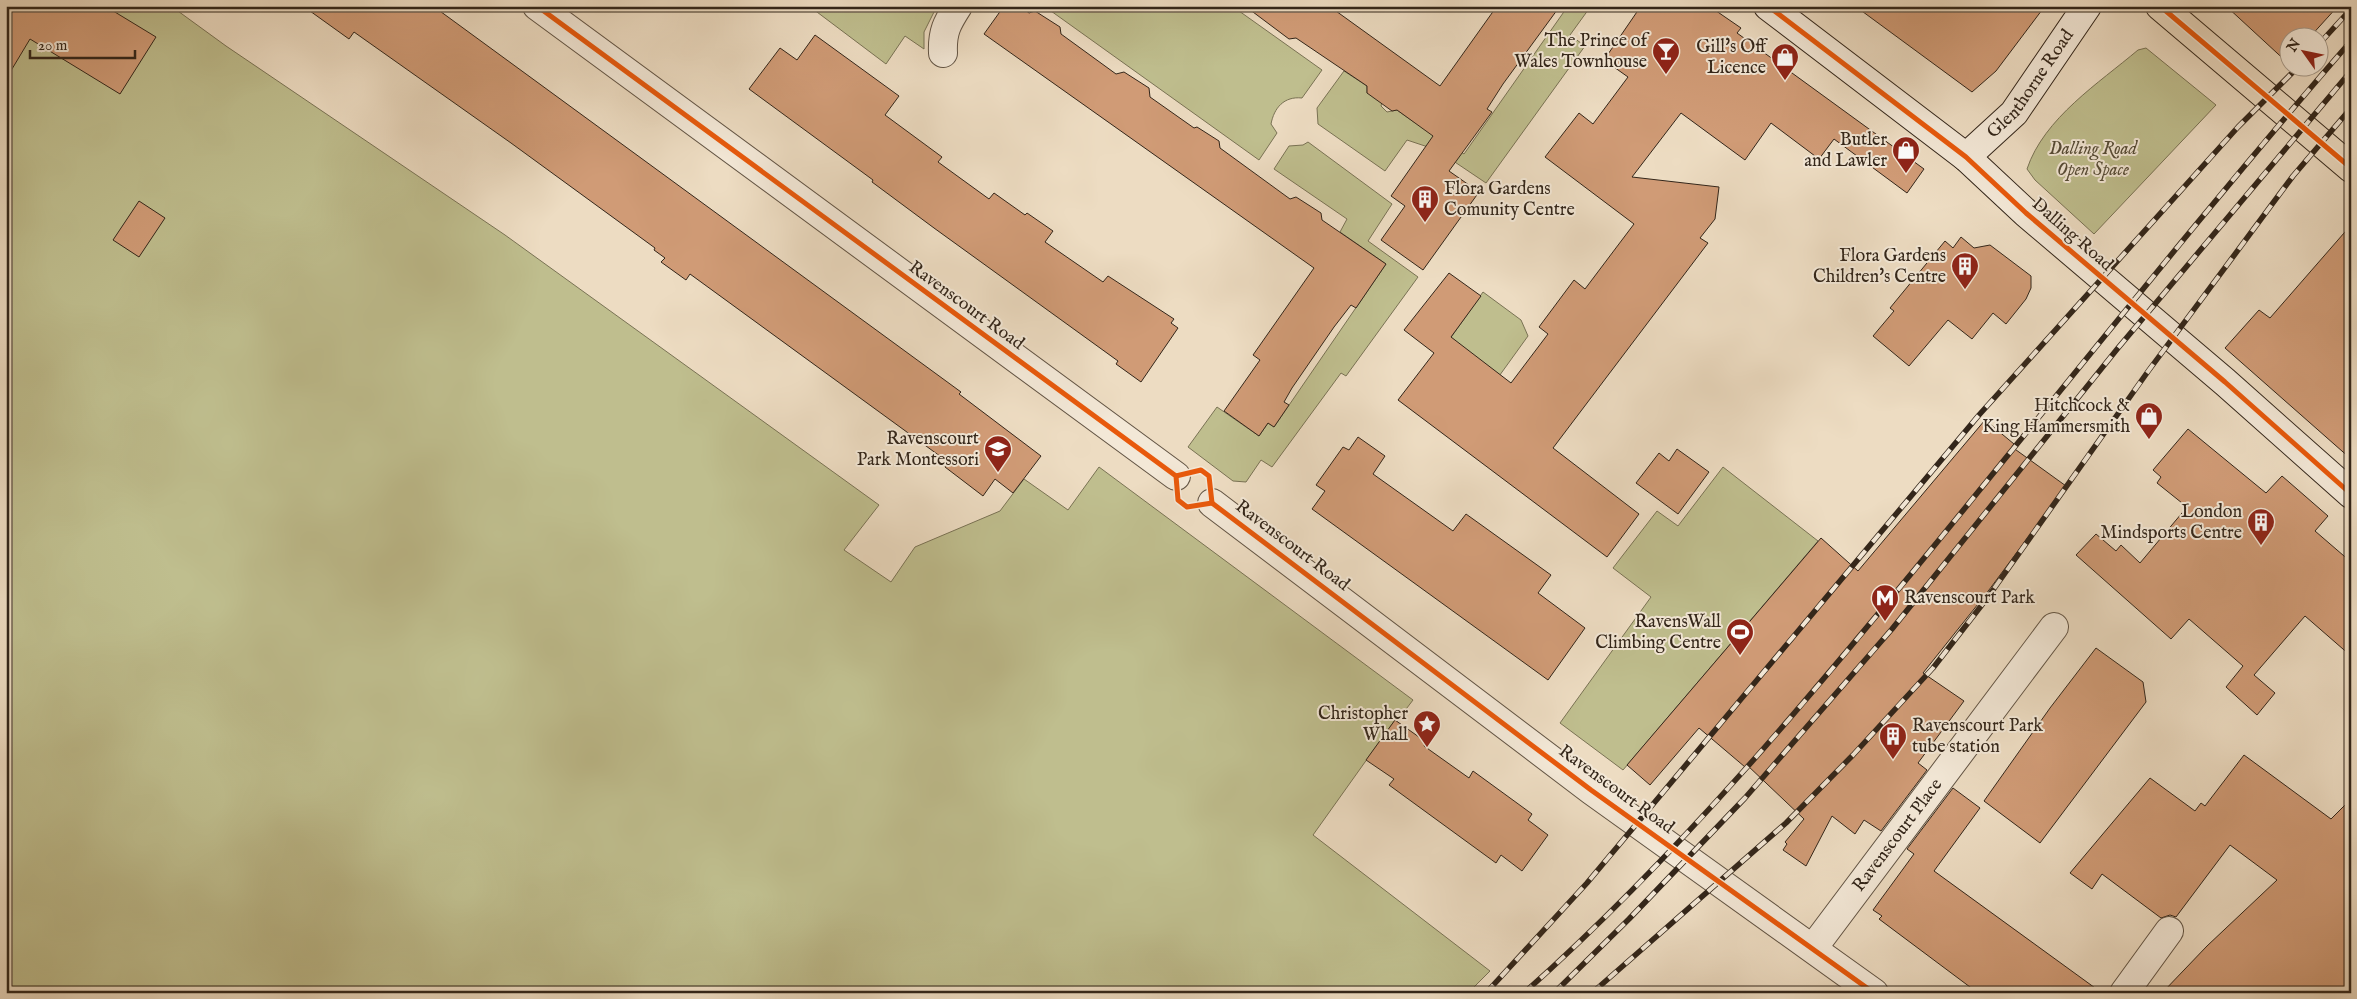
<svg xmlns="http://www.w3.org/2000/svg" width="2357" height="999" font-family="'IM FELL English',serif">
<rect width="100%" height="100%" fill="#eddcc2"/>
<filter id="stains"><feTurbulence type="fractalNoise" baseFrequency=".004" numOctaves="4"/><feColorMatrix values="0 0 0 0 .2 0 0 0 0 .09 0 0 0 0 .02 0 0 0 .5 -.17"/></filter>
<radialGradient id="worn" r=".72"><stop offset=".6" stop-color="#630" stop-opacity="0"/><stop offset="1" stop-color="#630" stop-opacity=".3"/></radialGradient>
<g fill="#bfbe8e" stroke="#797254">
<path d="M 6,6 L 171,6 L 226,46 L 505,235 L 879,505 L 844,550 L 891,582 L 915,547 L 1000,511 L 1024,479 L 1068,510 L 1099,467 L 1413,700 L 1397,721 L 1395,720 L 1313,835 L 1490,971 L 1468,993 L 6,993 Z"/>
<path d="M 809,6 L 937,6 L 924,32 L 924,49 L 905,36 L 886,64 Z"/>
<path d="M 1044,6 L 1232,6 L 1322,70 L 1302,98 C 1284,96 1274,108 1271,124 L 1277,133 L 1259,160 Z"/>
<path d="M 1568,6 L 1591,6 L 1570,35 L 1585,46 L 1486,183 L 1437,150 L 1407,140 L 1385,171 L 1318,124 L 1317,108 L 1344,71 L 1367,86 L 1367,93 L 1383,99 L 1381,106 L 1387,112 L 1397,110 L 1414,122 L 1417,119 L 1464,154 Z"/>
<path d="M 2146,48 L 2216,105 L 2094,234 L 2035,180 L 2027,169 C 2044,118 2099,83 2138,50 Z"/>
<path d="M 1308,142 L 1392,204 L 1368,241 L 1418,277 L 1346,376 L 1341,373 L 1272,467 L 1261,460 L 1246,482 L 1233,481 L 1188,447 L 1217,407 L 1259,436 L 1268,423 L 1274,427 L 1386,264 L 1340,232 L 1347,219 L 1274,169 L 1289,146 L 1303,145 Z"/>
<path d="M 1483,292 L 1521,320 L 1528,336 L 1484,397 L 1435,360 Z"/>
<path d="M 1723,467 L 1818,541 L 1623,770 L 1560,723 L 1651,597 L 1613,568 L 1657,511 L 1678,526 Z"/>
</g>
<g fill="#d09b76" stroke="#33261a">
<path d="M 6,6 L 105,6 L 156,37 L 120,94 L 30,39 L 6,79 Z"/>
<path d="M 303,6 L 433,6 L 961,392 L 959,394 L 1041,456 L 1013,493 L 995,479 L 983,496 L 945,467 L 948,462 L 690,274 L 686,280 L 661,262 L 665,258 L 654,250 L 655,248 L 511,143 L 354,32 L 349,39 Z"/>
<path d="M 1004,6 L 1020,6 L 1029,13 L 1035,11 L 1060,27 L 1061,34 L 1116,74 L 1124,72 L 1149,88 L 1150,97 L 1194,128 L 1197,127 L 1219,141 L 1220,148 L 1290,199 L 1296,197 L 1321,213 L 1322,220 L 1386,264 L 1356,308 L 1351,305 L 1334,327 L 1292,388 L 1284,402 L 1289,405 L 1274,427 L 1268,423 L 1259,436 L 1224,411 L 1260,360 L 1253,355 L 1314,268 L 984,34 Z"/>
<path d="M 1245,6 L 1329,6 L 1440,86 L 1497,6 L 1560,6 L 1503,84 L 1487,109 L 1492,112 L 1449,171 L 1479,192 L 1423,270 L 1381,240 L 1405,206 L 1391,196 L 1433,136 L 1397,110 L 1392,111 L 1367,93 L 1367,86 L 1296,38 L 1289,39 Z"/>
<path d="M 1641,6 L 1709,6 L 1741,28 L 1737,33 L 1924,169 L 1907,193 L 1834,139 L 1819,159 L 1771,123 L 1745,160 L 1681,113 L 1632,177 L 1719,187 L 1715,219 L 1700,238 L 1708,243 L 1553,448 L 1639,514 L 1607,557 L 1398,400 L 1434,353 L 1404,330 L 1449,273 L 1481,296 L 1451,337 L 1511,383 L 1548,334 L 1539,327 L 1574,280 L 1585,289 L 1634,224 L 1545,157 L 1579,113 L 1593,124 L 1628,77 L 1604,60 Z"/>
<path d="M 1855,6 L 2045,6 L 1996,71 L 1972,92 Z"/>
<path d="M 2226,6 L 2338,6 L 2309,38 L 2290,38 L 2290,65 Z"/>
<path d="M 815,35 L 899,96 L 885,115 L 942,157 L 938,162 L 989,199 L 994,193 L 1025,215 L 1027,213 L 1053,231 L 1045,242 L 1103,282 L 1108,276 L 1174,319 L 1171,323 L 1178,328 L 1141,382 L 1116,364 L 1118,361 L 934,228 L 872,182 L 873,180 L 749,89 L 780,48 L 797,60 Z"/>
<path d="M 139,201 L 165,218 L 139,257 L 113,240 Z"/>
<path d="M 2351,225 L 2351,459 L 2225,348 L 2259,310 L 2270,318 Z"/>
<path d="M 1961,237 L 1974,248 L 1990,245 L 2031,276 L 2031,288 L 2026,299 L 2006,324 L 1993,313 L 1972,339 L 1948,320 L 1909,366 L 1873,336 L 1894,311 L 1890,308 L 1945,241 L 1953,248 Z"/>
<path d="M 1985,420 L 2014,444 L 2012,447 L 2066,486 L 1986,594 L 1923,673 L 1964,701 L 1918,763 L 1927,770 L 1881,831 L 1864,820 L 1855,834 L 1832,816 L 1806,866 L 1783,850 L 1787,844 L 1785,842 L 1804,819 L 1747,765 L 1745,767 L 1699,728 L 1650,785 L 1627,765 L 1821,538 L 1858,571 Z"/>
<path d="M 2188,429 L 2266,493 L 2282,476 L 2328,516 L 2315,531 L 2351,562 L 2351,656 L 2305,616 L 2254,675 L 2275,693 L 2257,715 L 2226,687 L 2243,666 L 2189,619 L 2171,639 L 2076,555 L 2096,534 L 2116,551 L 2121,545 L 2140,563 L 2187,507 L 2157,483 L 2161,477 L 2153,470 Z"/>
<path d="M 1358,437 L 1385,456 L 1373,474 L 1453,531 L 1466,514 L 1551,575 L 1538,593 L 1585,628 L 1548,680 L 1312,509 L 1325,491 L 1316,485 L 1343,447 L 1349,450 Z"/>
<path d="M 1677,449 L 1709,472 L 1678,514 L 1636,483 L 1659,453 L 1669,461 Z"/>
<path d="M 2096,648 L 2143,682 L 2146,702 L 2040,843 L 1984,801 L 2050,708 Z"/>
<path d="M 1395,720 L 1426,742 L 1424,746 L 1469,778 L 1473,771 L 1532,814 L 1528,820 L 1548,835 L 1522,871 L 1501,855 L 1496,863 L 1389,785 L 1394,779 L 1366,760 Z"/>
<path d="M 2244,755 L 2331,819 L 2351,799 L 2351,993 L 2162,993 L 2207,946 L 2277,880 L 2230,845 L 2176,917 L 2170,915 L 2161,918 L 2102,874 L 2092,889 L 2070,873 L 2150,778 L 2195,811 L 2201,803 L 2205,806 Z"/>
<path d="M 1953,788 L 1980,808 L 1934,871 L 2102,993 L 1978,993 L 1879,919 L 1882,916 L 1873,910 L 1914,854 L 1907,849 Z"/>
</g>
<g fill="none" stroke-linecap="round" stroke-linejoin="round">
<g stroke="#625444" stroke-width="30">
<g id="minor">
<path d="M 537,6 L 1176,476"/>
<path d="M 943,53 C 942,32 947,23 958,6"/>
<path d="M 1212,503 L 1591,790 L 1874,993"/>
<path id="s1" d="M 1813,948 L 2054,627"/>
<path d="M 2124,993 L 2169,931"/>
</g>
</g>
<g stroke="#33261a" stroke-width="30">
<g id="secondary">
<path d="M 1768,6 L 1966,157 L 2026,213 L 2225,382 L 2351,494"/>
<path id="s2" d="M 1966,157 L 2014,113 L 2087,6"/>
</g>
</g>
<g stroke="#33261a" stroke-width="30">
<path id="primary" d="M 2160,6 L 2351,168"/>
</g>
<use href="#minor" stroke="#f3e8d7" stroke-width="28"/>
<use href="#secondary" stroke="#f3e8d7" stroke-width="28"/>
<use href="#primary" stroke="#eddcc2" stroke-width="28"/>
<g stroke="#33261a" stroke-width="5.5">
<g id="rail">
<path d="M 2320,43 L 2351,9"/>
<path d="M 1486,993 L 1587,883 L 1979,415 L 2238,127 L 2297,68"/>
<path d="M 1524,993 C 1679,855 1812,695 1943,535 C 2078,370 2211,202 2351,41"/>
<path d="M 1554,993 L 1629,919 L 1745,798 L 1892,629 L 2118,348 L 2351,71"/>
<path d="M 1592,993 L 1786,823 L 1853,755 L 1933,668 L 1988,597 L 2149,370 L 2293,176 L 2351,108"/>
</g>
</g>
<use href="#rail" stroke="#f3e8d7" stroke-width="4" stroke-dasharray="11" stroke-linecap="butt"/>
<g stroke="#f3e8d7" stroke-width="8">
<g id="cycleway">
<path d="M 537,6 L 1176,476 L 1178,500 L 1187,507 L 1212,503 L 1591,790 L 1874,993"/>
<path d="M 1768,6 L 1966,157 L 2026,213 L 2225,382 L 2351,494"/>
<path d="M 2160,6 L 2351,168"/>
<path d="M 1176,476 L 1201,470 L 1209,476 L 1212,503"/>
</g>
</g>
<use href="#cycleway" stroke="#e8590c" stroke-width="5"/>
</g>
<defs>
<g id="bar-pin" transform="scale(1.4375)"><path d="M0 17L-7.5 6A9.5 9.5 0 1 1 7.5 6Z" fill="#8f2418" stroke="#f3e8d7"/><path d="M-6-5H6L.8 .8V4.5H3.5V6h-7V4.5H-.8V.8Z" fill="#fff"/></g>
<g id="shop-pin" transform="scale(1.4375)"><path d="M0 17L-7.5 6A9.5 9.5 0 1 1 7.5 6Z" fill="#8f2418" stroke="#f3e8d7"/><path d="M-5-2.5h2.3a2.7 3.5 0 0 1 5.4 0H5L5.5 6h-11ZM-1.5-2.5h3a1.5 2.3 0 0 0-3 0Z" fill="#fff"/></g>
<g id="building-pin" transform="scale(1.4375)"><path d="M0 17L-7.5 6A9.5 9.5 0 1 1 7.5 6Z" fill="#8f2418" stroke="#f3e8d7"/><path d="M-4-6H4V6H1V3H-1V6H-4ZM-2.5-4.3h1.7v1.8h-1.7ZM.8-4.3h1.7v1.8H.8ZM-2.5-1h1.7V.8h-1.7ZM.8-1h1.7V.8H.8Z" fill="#fff"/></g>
<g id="school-pin" transform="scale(1.4375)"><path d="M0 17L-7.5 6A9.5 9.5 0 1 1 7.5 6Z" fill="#8f2418" stroke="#f3e8d7"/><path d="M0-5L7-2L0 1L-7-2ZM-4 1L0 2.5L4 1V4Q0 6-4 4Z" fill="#fff"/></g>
<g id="metro-pin" transform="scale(1.4375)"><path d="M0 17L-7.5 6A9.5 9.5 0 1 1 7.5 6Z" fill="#8f2418" stroke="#f3e8d7"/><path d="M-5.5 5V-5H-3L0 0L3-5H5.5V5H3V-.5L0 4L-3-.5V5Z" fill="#fff"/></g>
<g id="stadium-pin" transform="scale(1.4375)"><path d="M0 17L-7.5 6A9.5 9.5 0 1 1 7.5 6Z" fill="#8f2418" stroke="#f3e8d7"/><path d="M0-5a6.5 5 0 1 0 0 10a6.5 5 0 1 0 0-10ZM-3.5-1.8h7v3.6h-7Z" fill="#fff"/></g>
<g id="sight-pin" transform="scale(1.4375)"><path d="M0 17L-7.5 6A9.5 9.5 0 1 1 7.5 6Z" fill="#8f2418" stroke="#f3e8d7"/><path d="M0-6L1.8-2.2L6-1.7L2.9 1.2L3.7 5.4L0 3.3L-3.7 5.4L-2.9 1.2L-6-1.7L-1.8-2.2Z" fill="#fff"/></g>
</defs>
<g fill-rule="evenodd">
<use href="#bar-pin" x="1666" y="51"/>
<use href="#shop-pin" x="1785" y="57"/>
<use href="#shop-pin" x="1906" y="150"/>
<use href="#building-pin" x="1425" y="199"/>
<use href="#building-pin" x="1965" y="266"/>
<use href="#shop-pin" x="2149" y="416"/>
<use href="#school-pin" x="998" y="449"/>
<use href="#building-pin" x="2261" y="522"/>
<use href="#metro-pin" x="1885" y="598"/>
<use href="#stadium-pin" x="1740" y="632"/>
<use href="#sight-pin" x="1427" y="724"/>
<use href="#building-pin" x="1893" y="736"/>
</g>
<g text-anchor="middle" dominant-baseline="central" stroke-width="4" stroke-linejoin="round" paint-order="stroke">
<g font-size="18" fill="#33261a" stroke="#f3e8d7" text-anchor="end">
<text x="1647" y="41">The Prince of<tspan x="1647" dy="21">Wales Townhouse</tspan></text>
<text x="1766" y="47">Gill's Off<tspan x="1766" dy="21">Licence</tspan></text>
<text x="1887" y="140">Butler<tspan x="1887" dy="21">and Lawler</tspan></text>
<text x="1444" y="189" text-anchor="start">Flora Gardens<tspan x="1444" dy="21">Comunity Centre</tspan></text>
<text x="1946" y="256">Flora Gardens<tspan x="1946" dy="21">Children's Centre</tspan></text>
<text x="2130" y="406">Hitchcock &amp;<tspan x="2130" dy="21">King Hammersmith</tspan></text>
<text x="979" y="439">Ravenscourt<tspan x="979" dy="21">Park Montessori</tspan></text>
<text x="2242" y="512">London<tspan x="2242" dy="21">Mindsports Centre</tspan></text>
<text x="1904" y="598" text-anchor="start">Ravenscourt Park</text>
<text x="1721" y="622">RavensWall<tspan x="1721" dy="21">Climbing Centre</tspan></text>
<text x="1408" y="714">Christopher<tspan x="1408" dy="21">Whall</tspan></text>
<text x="1912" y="726" text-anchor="start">Ravenscourt Park<tspan x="1912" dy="21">tube station</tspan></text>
</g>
<g font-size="18" fill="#33261a" stroke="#f3e8d7">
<text stroke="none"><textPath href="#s2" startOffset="98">Glenthorne Road</textPath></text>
<text transform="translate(2072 235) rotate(41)">Dalling Road</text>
<text transform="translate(966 306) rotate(36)">Ravenscourt Road</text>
<text transform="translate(1292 546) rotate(37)">Ravenscourt Road</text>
<text transform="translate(1616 790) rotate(36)">Ravenscourt Road</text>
<text stroke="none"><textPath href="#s1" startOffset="141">Ravenscourt Place</textPath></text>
</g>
<g font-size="18" font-style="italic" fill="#564c37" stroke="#f3e8d7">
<text x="2093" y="149">Dalling Road<tspan x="2093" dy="21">Open Space</tspan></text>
</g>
</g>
<rect width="2357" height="999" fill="none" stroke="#eddcc2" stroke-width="25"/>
<rect x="8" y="8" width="2342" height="984" fill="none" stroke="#33261a" stroke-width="2.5"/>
<rect x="12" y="12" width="2332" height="974" fill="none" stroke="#33261a"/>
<g transform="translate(2304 52) rotate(303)"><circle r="24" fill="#f3e8d7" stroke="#a69a8b"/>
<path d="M0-4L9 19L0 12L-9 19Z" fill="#8f2418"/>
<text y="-8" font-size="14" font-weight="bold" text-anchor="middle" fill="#33261a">N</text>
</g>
<path d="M30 50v8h105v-8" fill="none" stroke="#33261a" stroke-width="2.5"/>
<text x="38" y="50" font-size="15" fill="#33261a" stroke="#f3e8d7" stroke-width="4" paint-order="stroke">20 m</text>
<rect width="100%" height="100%" filter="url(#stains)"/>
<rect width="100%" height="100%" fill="url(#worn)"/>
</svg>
